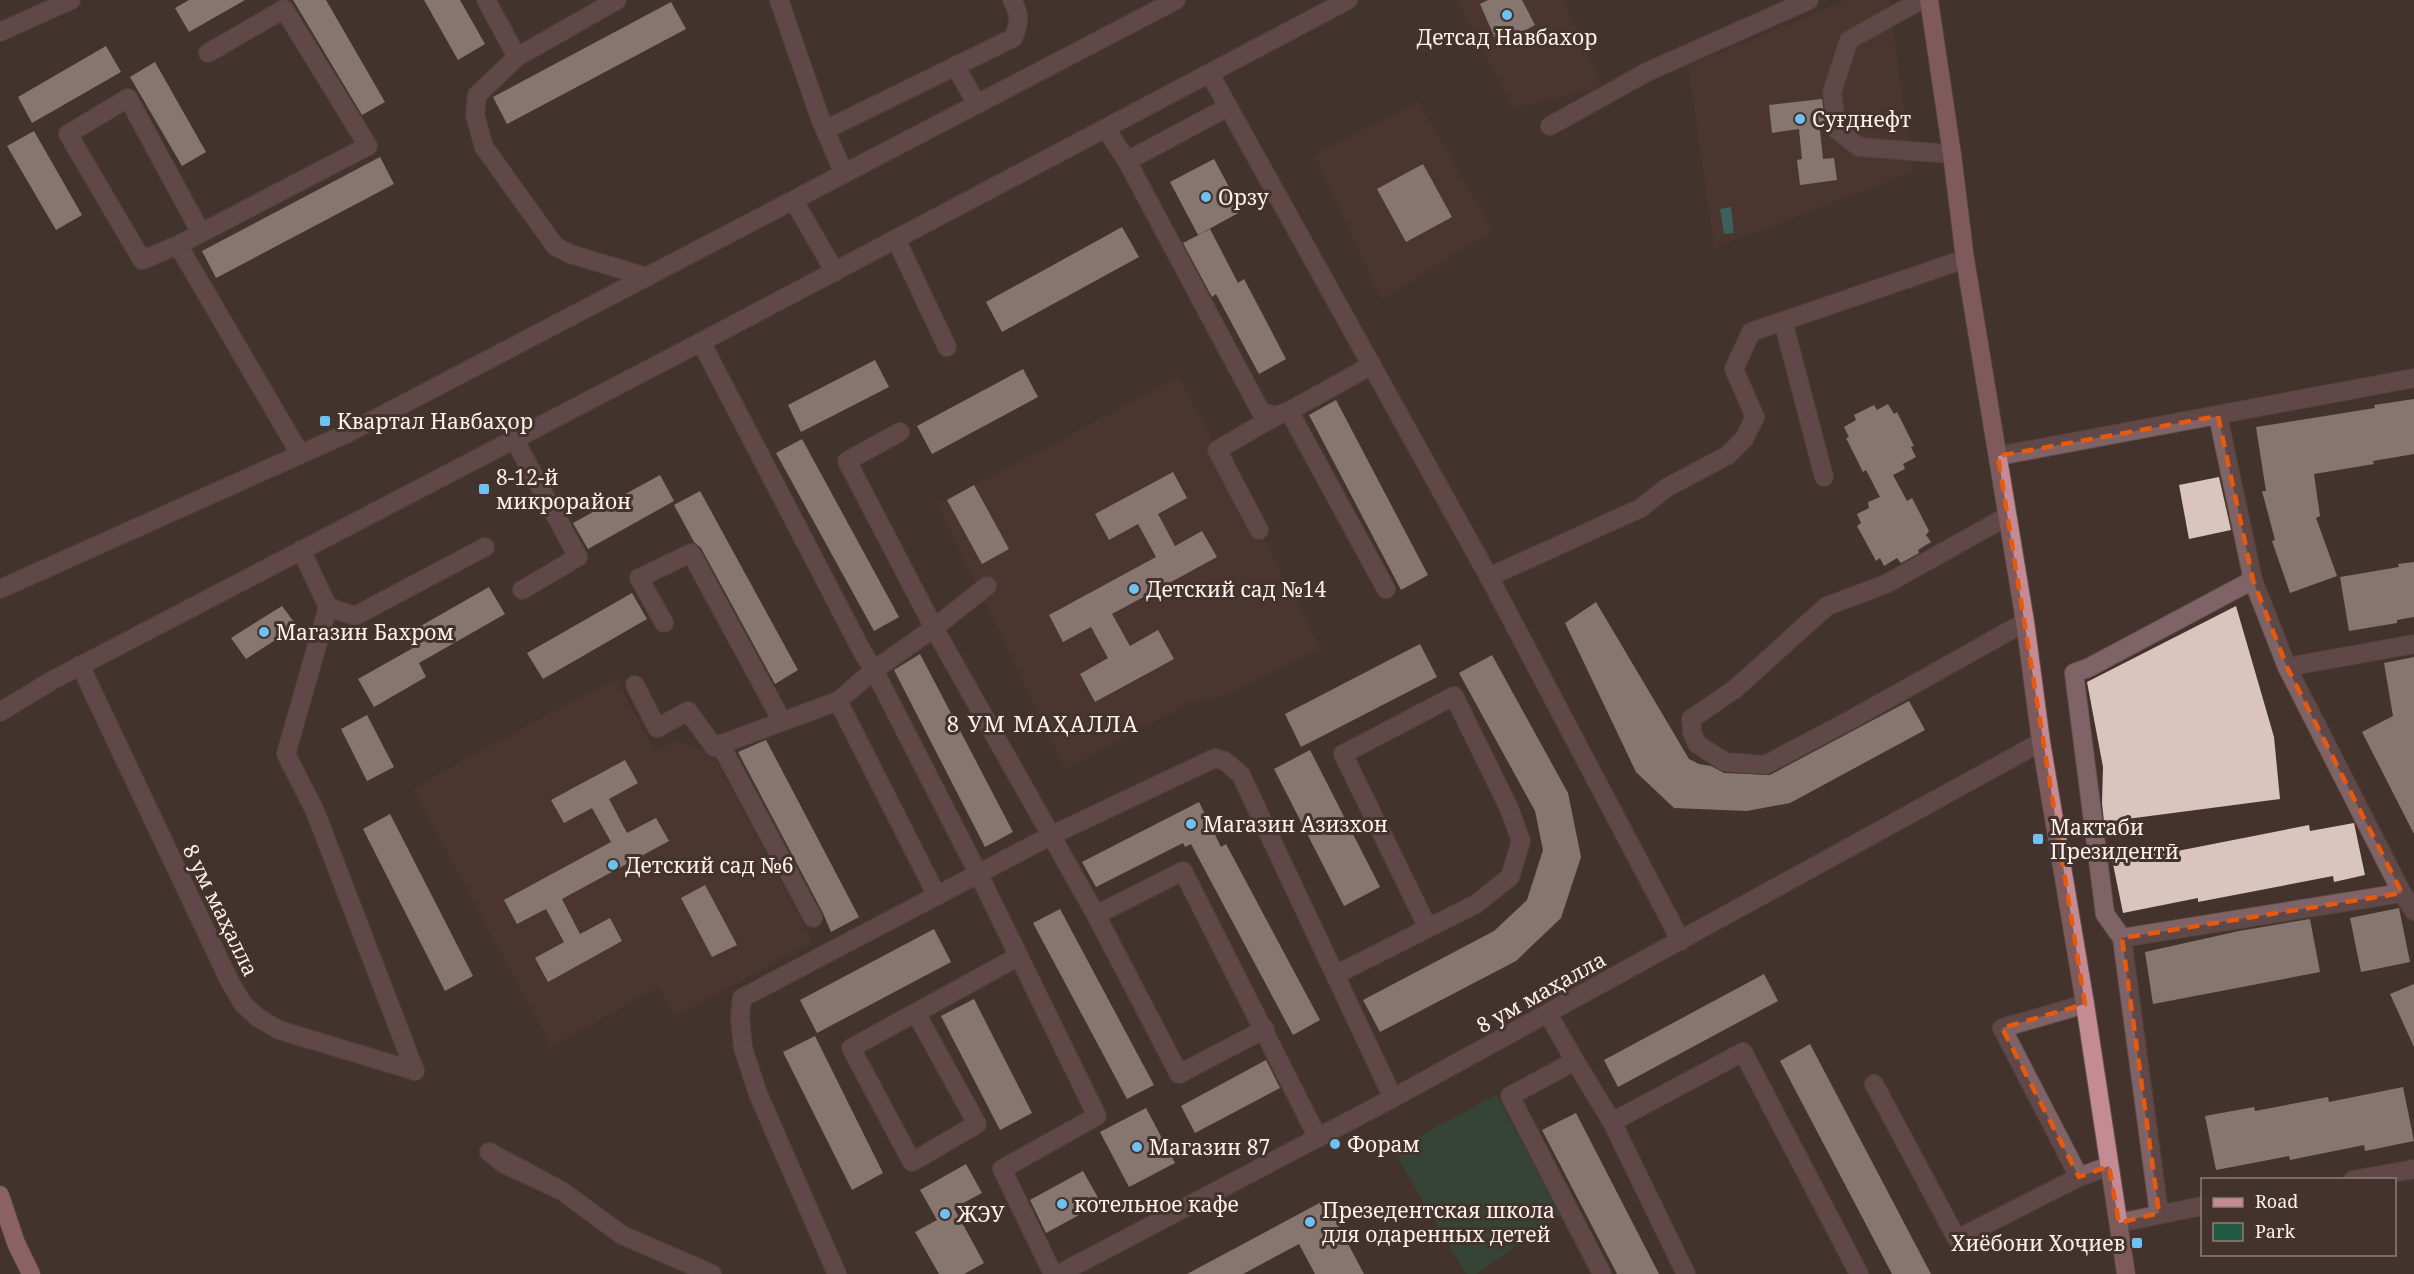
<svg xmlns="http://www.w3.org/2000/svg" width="2414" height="1274" font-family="'Noto Serif',serif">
<rect width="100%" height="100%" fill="#44332d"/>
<g fill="#523a32">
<path d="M 1457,0 L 1563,0 L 1603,87 L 1513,108 Z"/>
<path d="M 1846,0 L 1889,0 L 1913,172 L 1714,248 L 1688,66 Z"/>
<path d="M 1418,101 L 1493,231 L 1381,299 L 1315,155 Z"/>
<path d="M 1179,377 L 1321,648 L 1226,695 L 1191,702 L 1065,769 L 938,505 Z"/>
<path d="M 616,678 L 655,752 L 677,740 L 712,753 L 813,942 L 675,1016 L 659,987 L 551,1046 L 413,788 Z"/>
</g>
<path fill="#245943" d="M 1496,1095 L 1561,1215 L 1476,1274 L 1466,1274 L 1393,1150 Z"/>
<path fill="#3b9595" d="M 1731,207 L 1734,233 L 1724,234 L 1720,209 Z"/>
<g fill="#dac5be">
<path d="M 189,0 L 245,0 L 189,32 L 175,8 Z"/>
<path d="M 293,0 L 326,0 L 385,102 L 362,115 Z"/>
<path d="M 424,0 L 460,0 L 485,44 L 458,60 Z"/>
<path d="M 1488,0 L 1522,0 L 1535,25 L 1498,45 L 1480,4 Z"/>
<path d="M 671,2 L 686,29 L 507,124 L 493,97 Z"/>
<path d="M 106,46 L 121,72 L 32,123 L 18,97 Z"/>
<path d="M 155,62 L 206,152 L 182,166 L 130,77 Z"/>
<path d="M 1822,99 L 1825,121 L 1819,122 L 1823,159 L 1834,158 L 1837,180 L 1800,185 L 1797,160 L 1802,159 L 1799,129 L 1772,133 L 1769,105 Z"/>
<path d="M 34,131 L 82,215 L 56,230 L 7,146 Z"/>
<path d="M 380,157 L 394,184 L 216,278 L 202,251 Z"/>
<path d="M 1214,159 L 1242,211 L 1198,235 L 1170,182 Z"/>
<path d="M 1423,164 L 1452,217 L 1406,242 L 1377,189 Z"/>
<path d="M 1122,227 L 1139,257 L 1002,332 L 986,302 Z"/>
<path d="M 1210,229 L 1238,283 L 1244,279 L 1286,359 L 1259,374 L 1216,294 L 1212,297 L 1183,243 Z"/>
<path d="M 875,360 L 889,387 L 801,432 L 788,405 Z"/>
<path d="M 1023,369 L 1038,397 L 932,454 L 917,426 Z"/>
<path d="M 2414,399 L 2414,454 L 2373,461 L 2374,464 L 2314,474 L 2320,516 L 2316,518 L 2337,576 L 2290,593 L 2272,541 L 2275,540 L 2262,491 L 2266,491 L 2256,427 L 2375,408 L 2374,405 Z"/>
<path d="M 1336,400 L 1428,575 L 1401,590 L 1309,415 Z"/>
<path d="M 1888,404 L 1894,414 L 1897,412 L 1914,446 L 1911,447 L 1916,457 L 1903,464 L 1905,469 L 1893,475 L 1907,501 L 1912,498 L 1929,531 L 1926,535 L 1931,542 L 1918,550 L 1919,553 L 1901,563 L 1897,558 L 1884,566 L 1880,558 L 1876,561 L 1857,526 L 1861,523 L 1857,514 L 1869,508 L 1868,502 L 1880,497 L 1866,470 L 1863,472 L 1846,438 L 1849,437 L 1844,427 L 1856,420 L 1854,415 L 1874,405 L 1877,410 Z"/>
<path d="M 802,439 L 899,617 L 874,631 L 776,453 Z"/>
<path d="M 1173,472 L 1187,498 L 1158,514 L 1175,546 L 1202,531 L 1217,557 L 1112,614 L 1130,646 L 1158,630 L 1174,659 L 1095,702 L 1080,674 L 1108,658 L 1091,627 L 1063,642 L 1049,615 L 1156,557 L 1138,524 L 1109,540 L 1095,514 Z"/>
<path d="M 660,475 L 674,501 L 588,549 L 573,523 Z"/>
<path d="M 2219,477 L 2231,530 L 2189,539 L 2179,485 Z"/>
<path d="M 974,485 L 1009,549 L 982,564 L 947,500 Z"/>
<path d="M 700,491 L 798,670 L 775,684 L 701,548 L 694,542 L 674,505 Z"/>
<path d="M 2414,562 L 2414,617 L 2397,620 L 2397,623 L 2349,631 L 2340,577 L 2399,567 L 2398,564 Z"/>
<path d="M 489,587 L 505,614 L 419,663 L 426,677 L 374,707 L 358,679 L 413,648 L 405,635 Z"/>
<path d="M 632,593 L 647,619 L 543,679 L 527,653 Z"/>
<path d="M 1596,602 L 1689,759 L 1699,764 L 1711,766 L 1724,773 L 1770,775 L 1909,701 L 1925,730 L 1790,803 L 1747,811 L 1674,808 L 1636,772 L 1565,623 Z"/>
<path d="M 282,606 L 297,626 L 246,659 L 231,638 Z"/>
<path d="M 2236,606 L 2274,737 L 2280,799 L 2104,822 L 2102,803 L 2103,767 L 2087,682 Z"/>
<path d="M 1420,644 L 1437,677 L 1301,747 L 1285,714 Z"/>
<path d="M 920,654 L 1013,832 L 985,847 L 894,670 Z"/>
<path d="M 1492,655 L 1568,793 L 1581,857 L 1561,918 L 1516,961 L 1380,1032 L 1363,1000 L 1494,931 L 1527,900 L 1543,850 L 1535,811 L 1459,673 Z"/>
<path d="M 2414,657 L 2414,834 L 2362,732 L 2393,716 L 2384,663 Z"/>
<path d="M 367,715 L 394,767 L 367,781 L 341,729 Z"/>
<path d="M 766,740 L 859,917 L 831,932 L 823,913 L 738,752 Z"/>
<path d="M 1310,750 L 1380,887 L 1344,906 L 1274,769 Z"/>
<path d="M 625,760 L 638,783 L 609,799 L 627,833 L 656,818 L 669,841 L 562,899 L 580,934 L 610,918 L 622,941 L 548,982 L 535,958 L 564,942 L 546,909 L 517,924 L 504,900 L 611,842 L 592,808 L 564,823 L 551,800 Z"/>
<path d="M 1199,802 L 1221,847 L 1226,844 L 1320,1020 L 1293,1035 L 1191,844 L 1185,847 L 1183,843 L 1096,887 L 1082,862 Z"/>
<path d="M 390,814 L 473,976 L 445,991 L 363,829 Z"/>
<path d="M 2354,823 L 2365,875 L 2334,882 L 2333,876 L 2198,902 L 2198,898 L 2123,913 L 2112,859 L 2161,850 L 2162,854 L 2309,825 L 2310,831 Z"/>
<path d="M 705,885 L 737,945 L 712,957 L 681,898 Z"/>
<path d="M 2399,908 L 2410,962 L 2361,972 L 2350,918 Z"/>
<path d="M 1060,909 L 1154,1085 L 1127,1099 L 1033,923 Z"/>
<path d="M 2310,919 L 2320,972 L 2153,1004 L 2145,952 L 2239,931 Z"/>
<path d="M 934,929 L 951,962 L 817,1033 L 800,1000 Z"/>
<path d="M 1764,974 L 1778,1001 L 1618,1087 L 1604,1060 Z"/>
<path d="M 2414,984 L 2414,1047 L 2390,994 Z"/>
<path d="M 974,999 L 1032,1113 L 1000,1130 L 941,1016 Z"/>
<path d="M 815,1036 L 883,1173 L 852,1190 L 783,1052 Z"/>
<path d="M 1810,1044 L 1931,1274 L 1892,1274 L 1780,1061 Z"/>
<path d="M 1266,1060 L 1280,1088 L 1195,1133 L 1181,1106 Z"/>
<path d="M 2403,1087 L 2414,1141 L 2365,1151 L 2364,1145 L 2290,1160 L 2289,1156 L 2216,1170 L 2205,1116 L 2254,1107 L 2255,1111 L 2328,1097 L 2329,1102 Z"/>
<path d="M 1146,1108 L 1175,1163 L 1129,1187 L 1100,1132 Z"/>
<path d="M 1576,1113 L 1659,1274 L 1617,1274 L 1542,1130 Z"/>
<path d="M 966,1164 L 982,1193 L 954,1208 L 984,1263 L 964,1274 L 939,1274 L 915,1232 L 937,1220 L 920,1190 Z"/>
<path d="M 1083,1171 L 1101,1203 L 1046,1233 L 1030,1200 Z"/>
<path d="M 1325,1200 L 1364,1274 L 1315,1274 L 1299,1244 L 1243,1274 L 1187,1274 Z"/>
</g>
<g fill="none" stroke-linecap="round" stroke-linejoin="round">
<g stroke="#62514c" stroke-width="20">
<g id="minor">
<path d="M 486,0 L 517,57 L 617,0"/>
<path d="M 779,0 L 820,118 L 844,174"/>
<path d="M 1921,0 L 1849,40 L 1832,92 L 1837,130 L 1859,147 L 1952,154"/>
<path d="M 0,32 L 71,0"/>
<path d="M 517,57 L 477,95 L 475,115 L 484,147 L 555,246 L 570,254 L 647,277"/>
<path d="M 955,66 L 977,104"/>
<path d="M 1210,74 L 1489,577 L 1681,941"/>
<path d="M 1228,107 L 1127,161 L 1261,412 L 1276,416 L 1289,411 L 1372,365"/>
<path d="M 1550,126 L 1647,72 L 1809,0"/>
<path d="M 1106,129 L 1127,161"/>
<path d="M 825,130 L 1013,38 C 1020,23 1020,14 1012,0"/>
<path d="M 794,201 L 835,272"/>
<path d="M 201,233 L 128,98 L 68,134 L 142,260 L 178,245 L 368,146 L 284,9 L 208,53"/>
<path d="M 896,239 L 947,347"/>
<path d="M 178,245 L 300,454"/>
<path d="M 1783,321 L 1824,477"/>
<path d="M 701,342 L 863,653 L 874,670 L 979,875 L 1097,1116 L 1002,1169 L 1053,1274"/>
<path d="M 1289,411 L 1386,589"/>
<path d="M 2218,416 L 2253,580 L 2287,667 L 2402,893 L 2414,911"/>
<path d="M 900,432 L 847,461 L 934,628 L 987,586"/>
<path d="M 514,439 L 578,557 L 522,590"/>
<path d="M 1998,456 L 2414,378"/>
<path d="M 2006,517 L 1886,584 L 1827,606 L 1735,689 L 1691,719 L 1692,732 L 1697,744 L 1725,762 L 1765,765 L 1854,718 L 2025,622"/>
<path d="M 1259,530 L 1217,450 L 1276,416"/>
<path d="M 301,550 L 328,607 L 286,754 L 315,811 L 415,1071"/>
<path d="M 1489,577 L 1641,508 L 1666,488 L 1728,455 L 1744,439 L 1755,417 L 1734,369 L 1751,332 L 1965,259"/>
<path d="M 0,589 L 348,433 L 1176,0"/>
<path d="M 328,607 L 355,616 L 485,547"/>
<path d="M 664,623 L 639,578 L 691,553 L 782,721"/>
<path d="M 80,665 L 230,982 L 243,1004 L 257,1017 L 279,1030 L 415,1071"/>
<path d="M 2287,667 L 2414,644"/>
<path d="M 635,685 L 657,728 L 688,711 L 714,747 L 838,701 L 874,670 L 934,628 L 1096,915"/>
<path d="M 838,701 L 937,896"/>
<path d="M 0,712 L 51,681 L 701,342 L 1348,0"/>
<path d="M 720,744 L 813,918"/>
<path d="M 2122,938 L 2402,893"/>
<path d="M 1019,956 L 916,1013 L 977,1124 L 912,1162 L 851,1048 Z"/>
<path d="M 1335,975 L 1476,904 L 1510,877 L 1521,841 L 1509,808 L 1454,696 L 1343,754 L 1428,928"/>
<path d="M 2085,1004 L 2002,1028 L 2079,1177 L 2109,1166"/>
<path d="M 1548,1014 L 1575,1061 L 1510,1096 L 1602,1274"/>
<path d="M 1265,1029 L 1179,1074 L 1096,915 L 1183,871 L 1318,1138"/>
<path d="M 1575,1061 L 1612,1122"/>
<path d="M 1874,1084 L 1957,1239 L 2079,1177"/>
<path d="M 2353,1180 L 2414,1169"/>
<path d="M 562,1191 L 489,1152 L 504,1164 L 562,1191 L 622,1235 L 712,1274"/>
<path d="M 2159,1213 L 2122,938 L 2105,914 L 2074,673 L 2088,668 L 2253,580"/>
<path d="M 2119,1223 L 2202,1206"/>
<path d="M 837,1274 L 758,1094 L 743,1048 L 740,1018 L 742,998 L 1052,835 L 1215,758 L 1225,761 L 1241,775 L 1393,1098"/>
<path d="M 1059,1274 L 1393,1098 L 2041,742"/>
<path d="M 1686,1274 L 1612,1122 L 1743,1052 L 1859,1274"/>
</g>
</g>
<g stroke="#62514c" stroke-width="20">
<path id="major" d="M 1929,0 L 1952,154 L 1965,259 L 2025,622 L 2041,742 L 2085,1004 L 2126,1274"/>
</g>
<g stroke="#62514c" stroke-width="20">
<path id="highway" d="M 0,1195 L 16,1243 L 31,1274"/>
</g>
<use href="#minor" stroke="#806367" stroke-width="18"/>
<use href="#major" stroke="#c58b94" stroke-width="18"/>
<use href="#highway" stroke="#e19ba6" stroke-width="18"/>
</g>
<path d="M0 0H2414V1274H0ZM 2218,416 L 2253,580 L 2287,667 L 2402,893 L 2122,938 L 2159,1213 L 2119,1223 L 2109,1166 L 2079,1177 L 2002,1028 L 2085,1004 L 1998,456 Z" fill="#44332d" fill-opacity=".55" fill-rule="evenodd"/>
<path fill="none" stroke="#e8590c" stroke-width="4.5" stroke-dasharray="12 8" stroke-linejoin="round" d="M 2218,416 L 2253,580 L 2287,667 L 2402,893 L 2122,938 L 2159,1213 L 2119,1223 L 2109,1166 L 2079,1177 L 2002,1028 L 2085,1004 L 1998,456 Z"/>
<g fill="#6dc2f3" stroke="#44332d" stroke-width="2">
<circle cx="1507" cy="15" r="6"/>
<circle cx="1800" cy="119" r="6"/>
<circle cx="1206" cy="197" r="6"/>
<rect x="319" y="415" width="12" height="12" rx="3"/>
<rect x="478" y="483" width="12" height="12" rx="3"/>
<circle cx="1134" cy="589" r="6"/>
<circle cx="264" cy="632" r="6"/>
<circle cx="1191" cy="824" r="6"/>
<rect x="2032" y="833" width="12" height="12" rx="3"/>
<circle cx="613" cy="865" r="6"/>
<circle cx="1335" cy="1144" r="6"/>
<circle cx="1137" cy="1147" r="6"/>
<circle cx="1062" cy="1204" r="6"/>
<circle cx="945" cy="1214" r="6"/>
<circle cx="1310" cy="1222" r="6"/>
<rect x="2131" y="1237" width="12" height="12" rx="3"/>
</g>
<g text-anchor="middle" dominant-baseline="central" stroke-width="6" stroke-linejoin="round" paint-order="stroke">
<g font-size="21" fill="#fdf1ee" stroke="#44332d" text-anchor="start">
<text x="1507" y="37" text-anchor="middle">Детсад Навбахор</text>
<text x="1812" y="119">Суғднефт</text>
<text x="1218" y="197">Орзу</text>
<text x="337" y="421">Квартал Навбаҳор</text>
<text x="496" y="477">8-12-й<tspan x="496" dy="24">микрорайон</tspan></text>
<text x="1146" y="589">Детский сад №14</text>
<text x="276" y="632">Магазин Бахром</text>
<text x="1203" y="824">Магазин Азизхон</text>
<text x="2050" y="827">Мактаби<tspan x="2050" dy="24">Президентӣ</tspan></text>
<text x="625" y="865">Детский сад №6</text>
<text x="1347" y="1144">Форам</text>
<text x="1149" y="1147">Магазин 87</text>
<text x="1074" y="1204">котельное кафе</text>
<text x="1322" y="1210">Презедентская школа<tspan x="1322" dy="24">для одаренных детей</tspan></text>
<text x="957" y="1214">ЖЭУ</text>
<text x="2125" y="1243" text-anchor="end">Хиёбони Хоҷиев</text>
</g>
<g font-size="21" fill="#fdf1ee" stroke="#44332d">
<text transform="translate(221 910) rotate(64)">8 ум маҳалла</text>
<text transform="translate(1541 992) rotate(-29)">8 ум маҳалла</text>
</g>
<g font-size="22" letter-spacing="1.5" fill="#fdf1ee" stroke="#44332d">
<text x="1043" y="723">8 УМ МАҲАЛЛА</text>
</g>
</g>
<rect x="2201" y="1178" width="195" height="78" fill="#44332d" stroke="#8e7f7a" stroke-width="1.5"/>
<rect x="2213" y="1198" width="30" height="9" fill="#c58b94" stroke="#8e7f7a" stroke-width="1.5"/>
<text x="2255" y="1208" font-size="18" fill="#fdf1ee">Road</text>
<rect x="2213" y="1223" width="30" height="18" fill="#245943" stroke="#8e7f7a" stroke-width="1.5"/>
<text x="2255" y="1238" font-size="18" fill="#fdf1ee">Park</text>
</svg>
